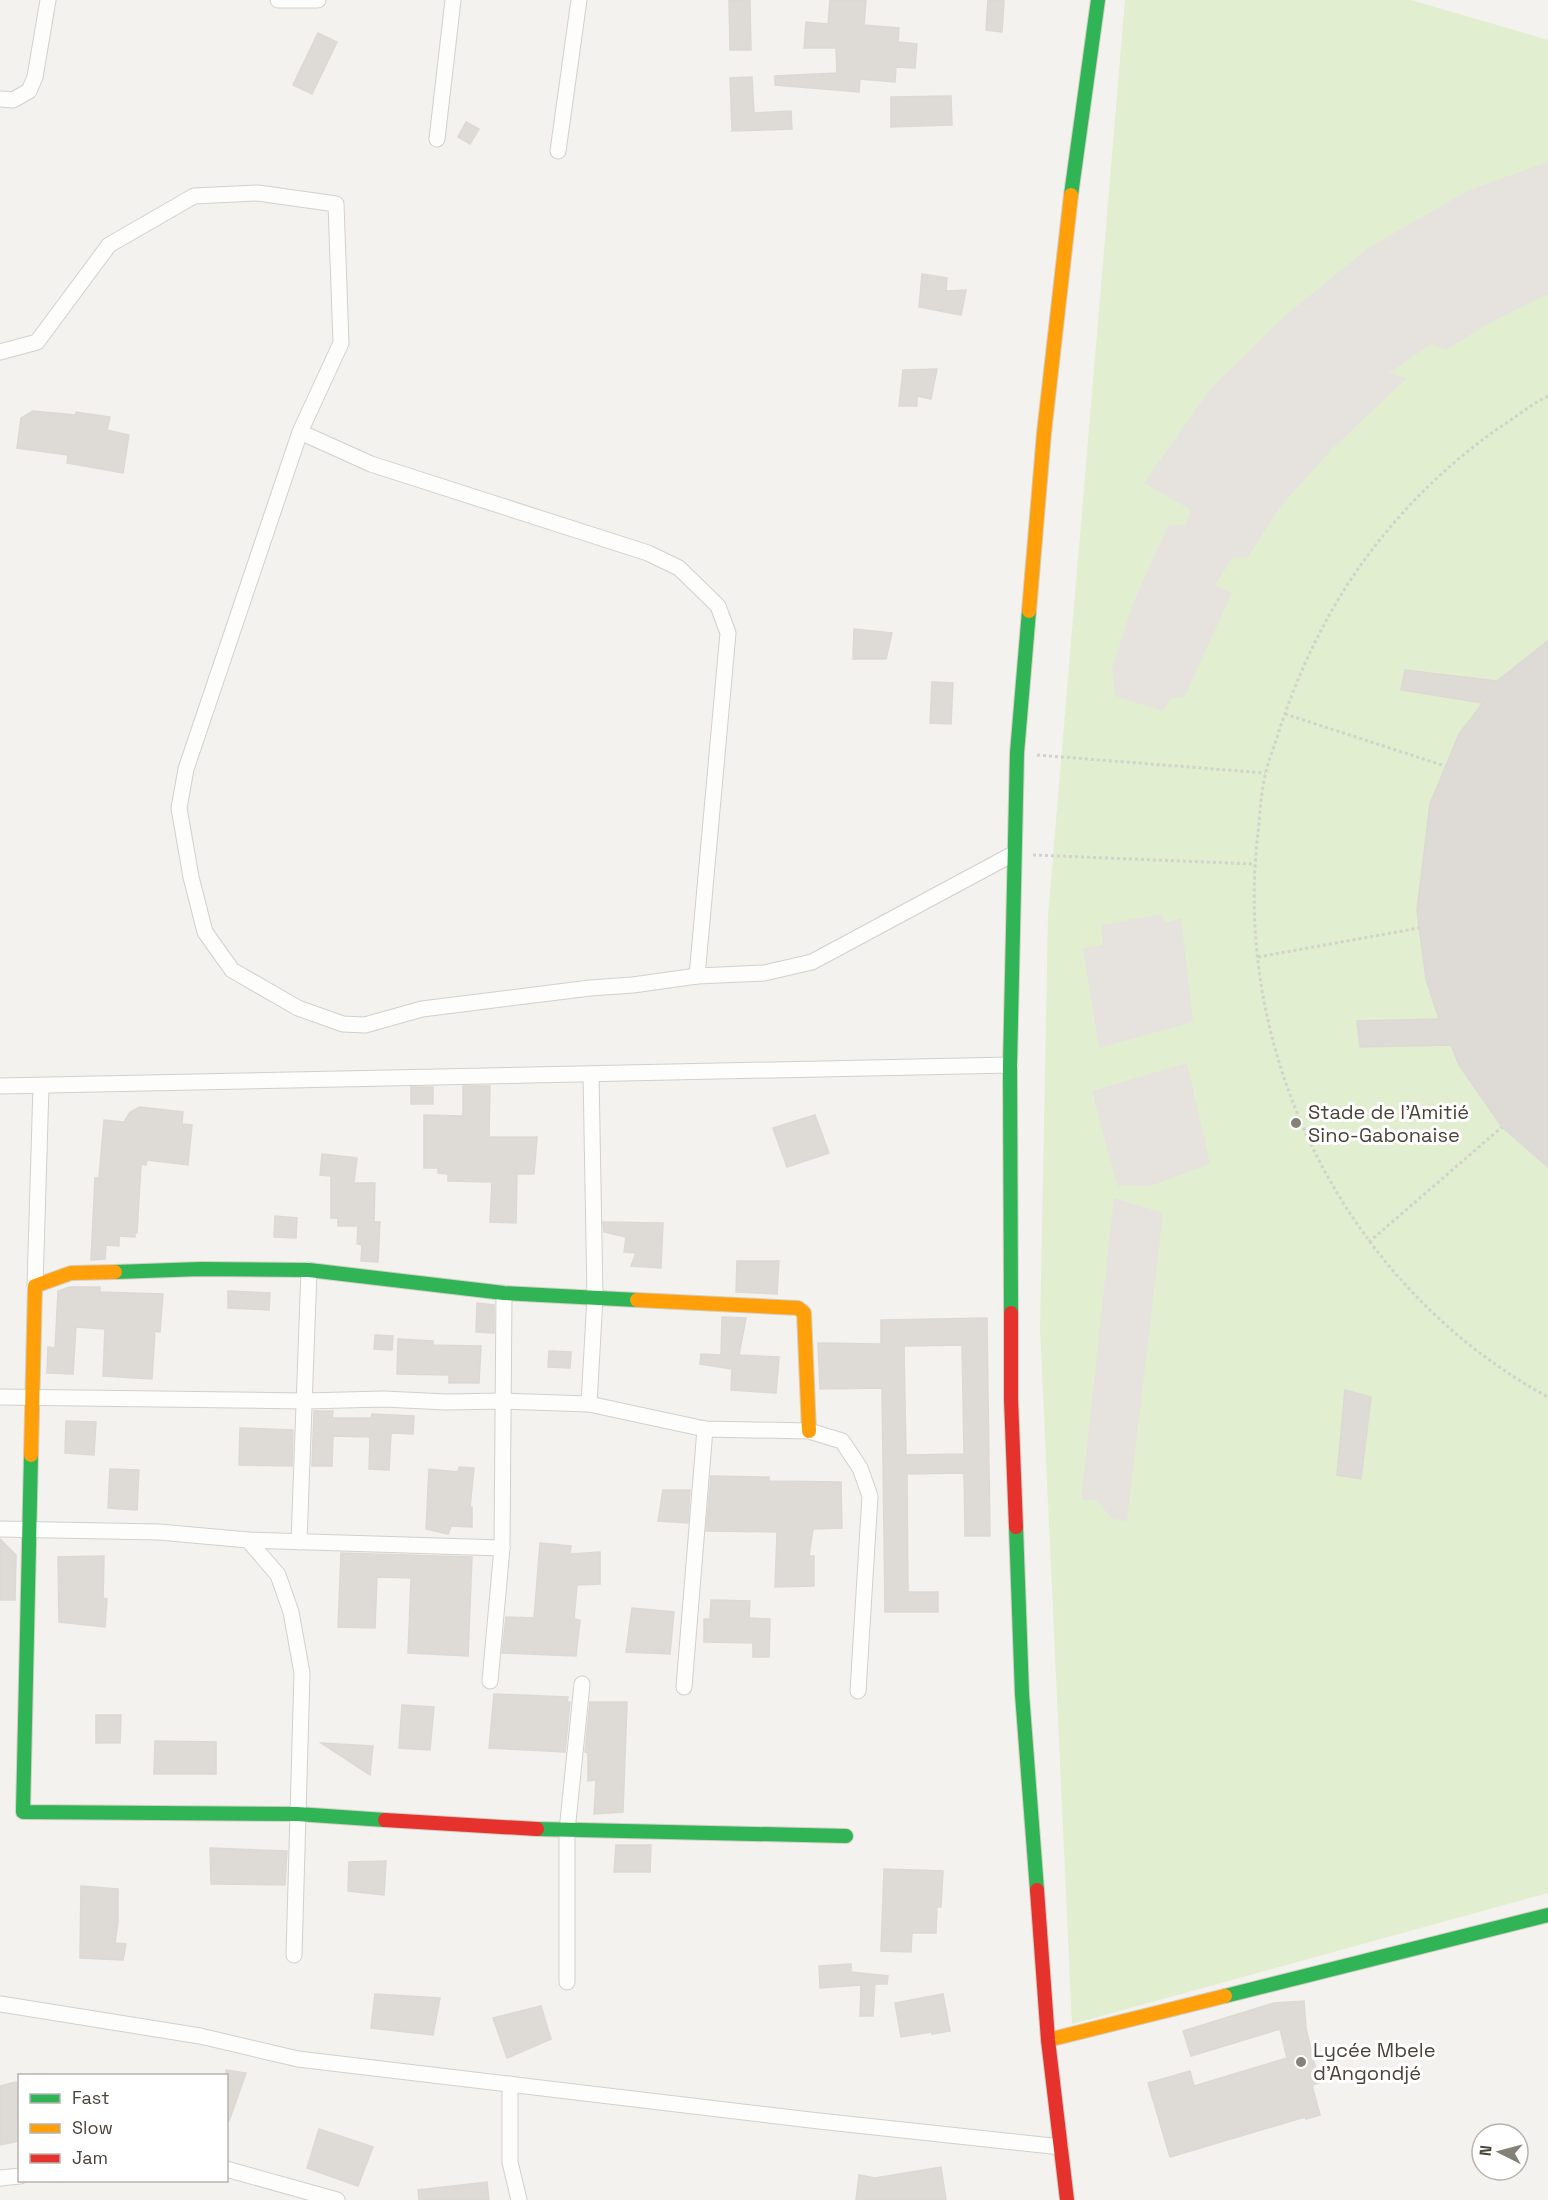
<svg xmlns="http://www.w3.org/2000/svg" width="1548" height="2200" font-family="'Space Grotesk',sans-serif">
<rect width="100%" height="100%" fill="#f4f2ee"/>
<path fill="#e1eecf" d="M 1125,0 L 1411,0 L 1548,40 L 1548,1893 L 1072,2024 L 1040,1329 L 1048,916 Z"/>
<g fill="#e6e3df">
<path d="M 1548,162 L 1548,294 L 1491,322 L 1446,350 L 1431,344 L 1389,373 L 1407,378 L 1331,450 L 1281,506 L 1247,558 L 1233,557 L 1215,585 L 1232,593 L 1185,696 L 1171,698 L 1163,711 L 1115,696 L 1112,668 L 1134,601 L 1168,526 L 1186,524 L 1191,510 L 1144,483 L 1211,388 L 1285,316 L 1368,248 L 1469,190 Z"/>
<path d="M 1162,914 L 1165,923 L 1181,918 L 1193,1022 L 1099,1048 L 1083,948 L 1103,945 L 1101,925 Z"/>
<path d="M 1187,1063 L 1210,1164 L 1150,1186 L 1117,1185 L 1092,1091 Z"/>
<path d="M 1114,1198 L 1163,1213 L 1127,1521 L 1112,1519 L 1097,1500 L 1081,1500 Z"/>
</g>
<g fill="#dedbd6" stroke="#dcd9d4" stroke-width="1.5" fill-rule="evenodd">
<path d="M 729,0 L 750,0 L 751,50 L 730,50 Z"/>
<path d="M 830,0 L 866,0 L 864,25 L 899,28 L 898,42 L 917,44 L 915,68 L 896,67 L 895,82 L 860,79 L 859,92 L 775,85 L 775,76 L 837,73 L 836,48 L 804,48 L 806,22 L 828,24 Z"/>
<path d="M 988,0 L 1004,1 L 1002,32 L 986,30 Z"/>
<path d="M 318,33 L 337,42 L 312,94 L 293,85 Z"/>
<path d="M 752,77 L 754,113 L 791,111 L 792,129 L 732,131 L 735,129 L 732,129 L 730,78 Z"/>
<path d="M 951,96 L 952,125 L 891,127 L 891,97 Z"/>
<path d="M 466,122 L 479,129 L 470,144 L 458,137 Z"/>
<path d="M 922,274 L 947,278 L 946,291 L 966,290 L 961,315 L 919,307 Z"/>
<path d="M 937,369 L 931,399 L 917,396 L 917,406 L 899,406 L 903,370 Z"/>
<path d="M 33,411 L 75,415 L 76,412 L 110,417 L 107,430 L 129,435 L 123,473 L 67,463 L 68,455 L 17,448 L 21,418 Z"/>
<path d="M 854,629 L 892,633 L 886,659 L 853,659 Z"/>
<path d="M 1548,641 L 1548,1167 L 1502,1127 L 1459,1065 L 1451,1045 L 1360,1047 L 1357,1021 L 1439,1019 L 1426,979 L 1417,910 L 1430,804 L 1459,734 L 1483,703 L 1401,690 L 1405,670 L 1497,681 Z"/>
<path d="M 932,682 L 953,683 L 951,724 L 930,723 Z"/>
<path d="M 463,1086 L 490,1086 L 489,1137 L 537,1137 L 534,1174 L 517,1174 L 516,1223 L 490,1222 L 492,1182 L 448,1181 L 448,1174 L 438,1173 L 438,1168 L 424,1168 L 424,1115 L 463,1116 Z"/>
<rect x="411" y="1087" width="22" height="17"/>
<path d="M 140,1107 L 183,1112 L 182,1124 L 192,1125 L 188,1165 L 147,1160 L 146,1165 L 141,1164 L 137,1233 L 135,1233 L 135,1237 L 119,1236 L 119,1246 L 106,1245 L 105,1259 L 91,1260 L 95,1178 L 99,1178 L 104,1120 L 124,1122 L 130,1112 Z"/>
<path d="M 815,1115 L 829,1153 L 787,1167 L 773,1128 Z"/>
<path d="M 322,1154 L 357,1158 L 354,1183 L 375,1183 L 374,1222 L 380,1222 L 378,1262 L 361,1261 L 362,1245 L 357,1244 L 358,1226 L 338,1226 L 338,1218 L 331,1218 L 331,1176 L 320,1175 Z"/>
<path d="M 275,1216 L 297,1218 L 296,1238 L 274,1237 Z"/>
<path d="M 603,1222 L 663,1223 L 661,1268 L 631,1266 L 636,1253 L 624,1252 L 626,1237 L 604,1232 Z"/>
<path d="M 737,1261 L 779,1261 L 777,1294 L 736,1292 Z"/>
<path d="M 70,1287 L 100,1287 L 100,1292 L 163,1294 L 160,1332 L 155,1331 L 152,1379 L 103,1376 L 105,1329 L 76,1327 L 73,1374 L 47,1373 L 48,1347 L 55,1348 L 58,1291 Z"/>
<path d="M 228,1291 L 270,1293 L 269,1310 L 228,1308 Z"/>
<path d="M 477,1303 L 494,1305 L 494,1333 L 476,1332 Z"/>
<path d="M 722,1317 L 746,1318 L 739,1355 L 779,1357 L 776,1393 L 731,1390 L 732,1369 L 700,1364 L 701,1354 L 721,1355 Z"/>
<path d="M 987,1318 L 990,1536 L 965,1536 L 964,1473 L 907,1474 L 908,1592 L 938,1592 L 938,1612 L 885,1612 L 882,1388 L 820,1389 L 818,1343 L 881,1344 L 881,1320 ZM 962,1345 L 964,1454 L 906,1455 L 904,1346 Z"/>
<path d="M 375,1335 L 393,1336 L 392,1350 L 374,1349 Z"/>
<path d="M 398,1339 L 433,1341 L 433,1345 L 481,1346 L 479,1383 L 449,1383 L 449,1375 L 397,1374 Z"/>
<path d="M 549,1351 L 571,1352 L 570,1368 L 548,1367 Z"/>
<path d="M 1345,1390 L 1371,1397 L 1361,1479 L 1337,1475 Z"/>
<path d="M 314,1411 L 333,1411 L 332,1418 L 371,1418 L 372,1414 L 414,1416 L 413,1434 L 391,1433 L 389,1470 L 369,1469 L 370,1437 L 333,1436 L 332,1466 L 312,1466 Z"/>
<path d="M 66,1421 L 96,1422 L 94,1455 L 65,1453 Z"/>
<path d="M 240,1428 L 293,1430 L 292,1466 L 239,1465 Z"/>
<path d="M 459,1467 L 474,1468 L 470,1507 L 472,1507 L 472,1527 L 451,1526 L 448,1534 L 426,1529 L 429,1469 L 458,1472 Z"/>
<path d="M 110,1469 L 139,1470 L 137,1510 L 108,1508 Z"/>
<path d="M 711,1476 L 769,1477 L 769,1481 L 841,1482 L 842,1528 L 813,1529 L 809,1556 L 814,1556 L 814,1586 L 775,1587 L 777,1532 L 706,1531 Z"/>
<path d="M 663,1490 L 690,1490 L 688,1523 L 658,1521 Z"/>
<path d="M 0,1539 L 16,1555 L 15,1600 L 0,1600 Z"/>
<path d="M 540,1543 L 571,1546 L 570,1554 L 600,1552 L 600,1584 L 577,1585 L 574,1619 L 580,1620 L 576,1656 L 502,1653 L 506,1617 L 534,1618 Z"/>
<path d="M 341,1553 L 472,1557 L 468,1656 L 408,1653 L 411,1578 L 377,1577 L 375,1628 L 338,1627 Z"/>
<path d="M 104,1556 L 103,1598 L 107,1599 L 105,1627 L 59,1622 L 58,1557 Z"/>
<path d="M 711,1600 L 750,1601 L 749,1618 L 770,1619 L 769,1657 L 753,1657 L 753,1643 L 704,1642 L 704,1619 L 710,1619 Z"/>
<path d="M 632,1608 L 674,1612 L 670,1654 L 626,1652 Z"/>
<path d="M 494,1694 L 568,1697 L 567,1702 L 570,1702 L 565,1752 L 489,1748 Z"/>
<path d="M 590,1702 L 627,1702 L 623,1812 L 594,1814 L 596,1780 L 588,1781 L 588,1753 L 585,1752 Z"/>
<path d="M 402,1705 L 434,1707 L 430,1750 L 399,1748 Z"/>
<path d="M 96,1715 L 121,1715 L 120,1743 L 96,1743 Z"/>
<path d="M 155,1741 L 216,1742 L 216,1774 L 154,1774 Z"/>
<path d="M 321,1743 L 373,1746 L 370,1775 Z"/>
<path d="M 616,1845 L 651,1845 L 650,1872 L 614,1872 Z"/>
<path d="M 210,1848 L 287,1851 L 285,1885 L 211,1884 Z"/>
<path d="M 386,1861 L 384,1895 L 348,1891 L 349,1862 Z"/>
<path d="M 884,1869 L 943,1871 L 941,1907 L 937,1907 L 936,1933 L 912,1933 L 911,1952 L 881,1951 Z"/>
<path d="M 81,1886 L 118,1889 L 118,1922 L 115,1943 L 126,1944 L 123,1960 L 80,1958 Z"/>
<path d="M 851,1964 L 851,1972 L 888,1976 L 887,1984 L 875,1984 L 873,2016 L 860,2016 L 861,1985 L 820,1988 L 819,1966 Z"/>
<path d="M 375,1994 L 440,1998 L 433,2035 L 371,2028 Z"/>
<path d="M 943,1994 L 950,2031 L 932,2034 L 932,2032 L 901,2037 L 895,2003 Z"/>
<path d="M 1304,2001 L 1306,2028 L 1319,2083 L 1312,2085 L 1320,2115 L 1306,2119 L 1305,2117 L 1170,2157 L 1148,2083 L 1190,2071 L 1194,2086 L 1287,2058 L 1280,2029 L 1191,2056 L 1183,2031 L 1274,2003 Z"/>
<path d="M 541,2006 L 551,2039 L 507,2058 L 493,2018 Z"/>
<path d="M 226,2070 L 246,2073 L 229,2121 L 226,2121 Z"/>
<path d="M 16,2082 L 20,2098 L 20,2141 L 0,2145 L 0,2086 Z"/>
<path d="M 319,2129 L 373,2147 L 358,2186 L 307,2168 Z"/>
<path d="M 941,2167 L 946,2200 L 856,2200 L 859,2175 L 875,2178 Z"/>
<path d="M 487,2182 L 489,2200 L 419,2200 L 418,2190 Z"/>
</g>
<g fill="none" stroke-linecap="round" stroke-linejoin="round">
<g stroke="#d2d0cb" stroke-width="17">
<g id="street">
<path d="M 278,0 L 318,0"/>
<path d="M 0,99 L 13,100 L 29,91 L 35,77 L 48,0"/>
<path d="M 437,139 L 453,0"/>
<path d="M 558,151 L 579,0"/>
<path d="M 0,352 L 37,342 L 109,245 L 194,196 L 258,193 L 336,204 L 341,343 L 300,432 L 186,769 L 179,808 L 191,877 L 205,932 L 232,970 L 298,1008 L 343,1024 L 365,1025 L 422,1009 L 590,988 L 633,985 L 697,976 L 764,973 L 812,962 L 1013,854"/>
<path d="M 300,432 L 371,464 L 648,553 L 679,568 L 718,606 L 728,633 L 697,976"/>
<path d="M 0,1086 L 1010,1065"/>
<path d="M 35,1286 L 41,1086"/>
<path d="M 0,1397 L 305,1401 L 384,1399 L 446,1402 L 502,1401 L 589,1404 L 705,1429 L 809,1431 L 842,1441 L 860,1468 L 870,1496 L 858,1691"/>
<path d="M 589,1404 L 595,1297 L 591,1074"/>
<path d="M 0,1529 L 159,1532 L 248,1540 L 502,1548"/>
<path d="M 248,1540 L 278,1575 L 291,1612 L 302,1673 L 294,1955"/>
<path d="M 299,1542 L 309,1270"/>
<path d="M 490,1681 L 502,1548 L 504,1293"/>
<path d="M 684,1687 L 705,1429"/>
<path d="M 567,1982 L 567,1831 L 582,1684"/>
<path d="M 0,2004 L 200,2036 L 298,2059 L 819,2121 L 1061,2147"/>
<path d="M 510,2084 L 510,2162 L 519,2200"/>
<path d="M 226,2169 L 337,2200"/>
<path d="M 0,2178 L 20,2176"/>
</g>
</g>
<g stroke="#d3cfc5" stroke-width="16">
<g id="fast">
<path d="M 1071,195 L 1098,0"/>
<path d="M 115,1272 L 201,1269 L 309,1270 L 504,1293 L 637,1300"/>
<path d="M 1011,1313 L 1010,1065 L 1017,753 L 1029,611"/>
<path d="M 31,1455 L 23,1812 L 297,1814 L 385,1820"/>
<path d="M 1016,1527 L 1022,1694 L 1037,1890"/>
<path d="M 537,1829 L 846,1836"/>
<path d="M 1225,1996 L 1548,1915"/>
</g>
</g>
<g stroke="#d3cfc5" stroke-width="16">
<g id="slow">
<path d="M 1029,611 L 1044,433 L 1071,195"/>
<path d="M 637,1300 L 798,1308 L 804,1313 L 809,1431"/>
<path d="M 31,1455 L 35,1286 L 71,1273 L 115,1272"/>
<path d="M 1048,2040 L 1225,1996"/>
</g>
</g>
<g stroke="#d3cfc5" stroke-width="16">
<g id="jam">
<path d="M 1011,1313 L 1011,1399 L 1016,1527"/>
<path d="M 385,1820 L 537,1829"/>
<path d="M 1037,1890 L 1048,2040 L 1067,2200"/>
</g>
</g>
<g stroke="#d3d2cc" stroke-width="3" stroke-dasharray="3 3" stroke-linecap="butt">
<path d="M 1548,396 C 1535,402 1524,411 1512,419 C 1467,449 1428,483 1393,524 C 1340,585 1304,655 1279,731 C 1275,745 1269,758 1266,772 C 1261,791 1260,813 1258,833 C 1231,1058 1349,1289 1548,1397"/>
<path d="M 1285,714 L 1445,766"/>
<path d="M 1037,755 L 1265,773"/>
<path d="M 1033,855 L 1254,864"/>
<path d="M 1258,957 L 1419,928"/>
<path d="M 1369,1242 L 1502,1127"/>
</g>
<use href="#street" stroke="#fdfdfc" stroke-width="15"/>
<use href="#fast" stroke="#30b455" stroke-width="14"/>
<use href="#slow" stroke="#ff9f0a" stroke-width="14"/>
<use href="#jam" stroke="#e5322d" stroke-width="14"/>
</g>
<g fill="#868178" stroke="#fff" stroke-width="2">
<circle cx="1296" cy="1123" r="6"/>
<circle cx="1301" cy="2062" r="6"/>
</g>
<g text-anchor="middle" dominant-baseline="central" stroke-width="6" stroke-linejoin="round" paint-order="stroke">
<g font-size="20" fill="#4b4439" stroke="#fff" text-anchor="start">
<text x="1308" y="1112">Stade de l’Amitié<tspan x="1308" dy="23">Sino-Gabonaise</tspan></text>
<text x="1313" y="2050">Lycée Mbele<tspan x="1313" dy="23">d'Angondjé</tspan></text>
</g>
</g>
<rect x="18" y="2074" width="210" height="108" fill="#ffffff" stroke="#b7b4b0" stroke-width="1.5"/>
<rect x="30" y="2094" width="30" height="9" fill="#30b455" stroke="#b7b4b0" stroke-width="1.5"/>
<text x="72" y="2104" font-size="18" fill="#4b4439">Fast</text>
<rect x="30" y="2124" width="30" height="9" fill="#ff9f0a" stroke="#b7b4b0" stroke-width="1.5"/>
<text x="72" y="2134" font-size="18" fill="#4b4439">Slow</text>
<rect x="30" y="2154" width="30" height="9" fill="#e5322d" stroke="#b7b4b0" stroke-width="1.5"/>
<text x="72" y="2164" font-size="18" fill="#4b4439">Jam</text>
<g transform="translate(1500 2152) rotate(276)"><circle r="28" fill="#ffffff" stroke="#b7b4b0" stroke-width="1.5"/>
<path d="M0-4.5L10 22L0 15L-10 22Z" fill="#868178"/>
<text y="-9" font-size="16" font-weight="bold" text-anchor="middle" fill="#4b4439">N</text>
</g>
</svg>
